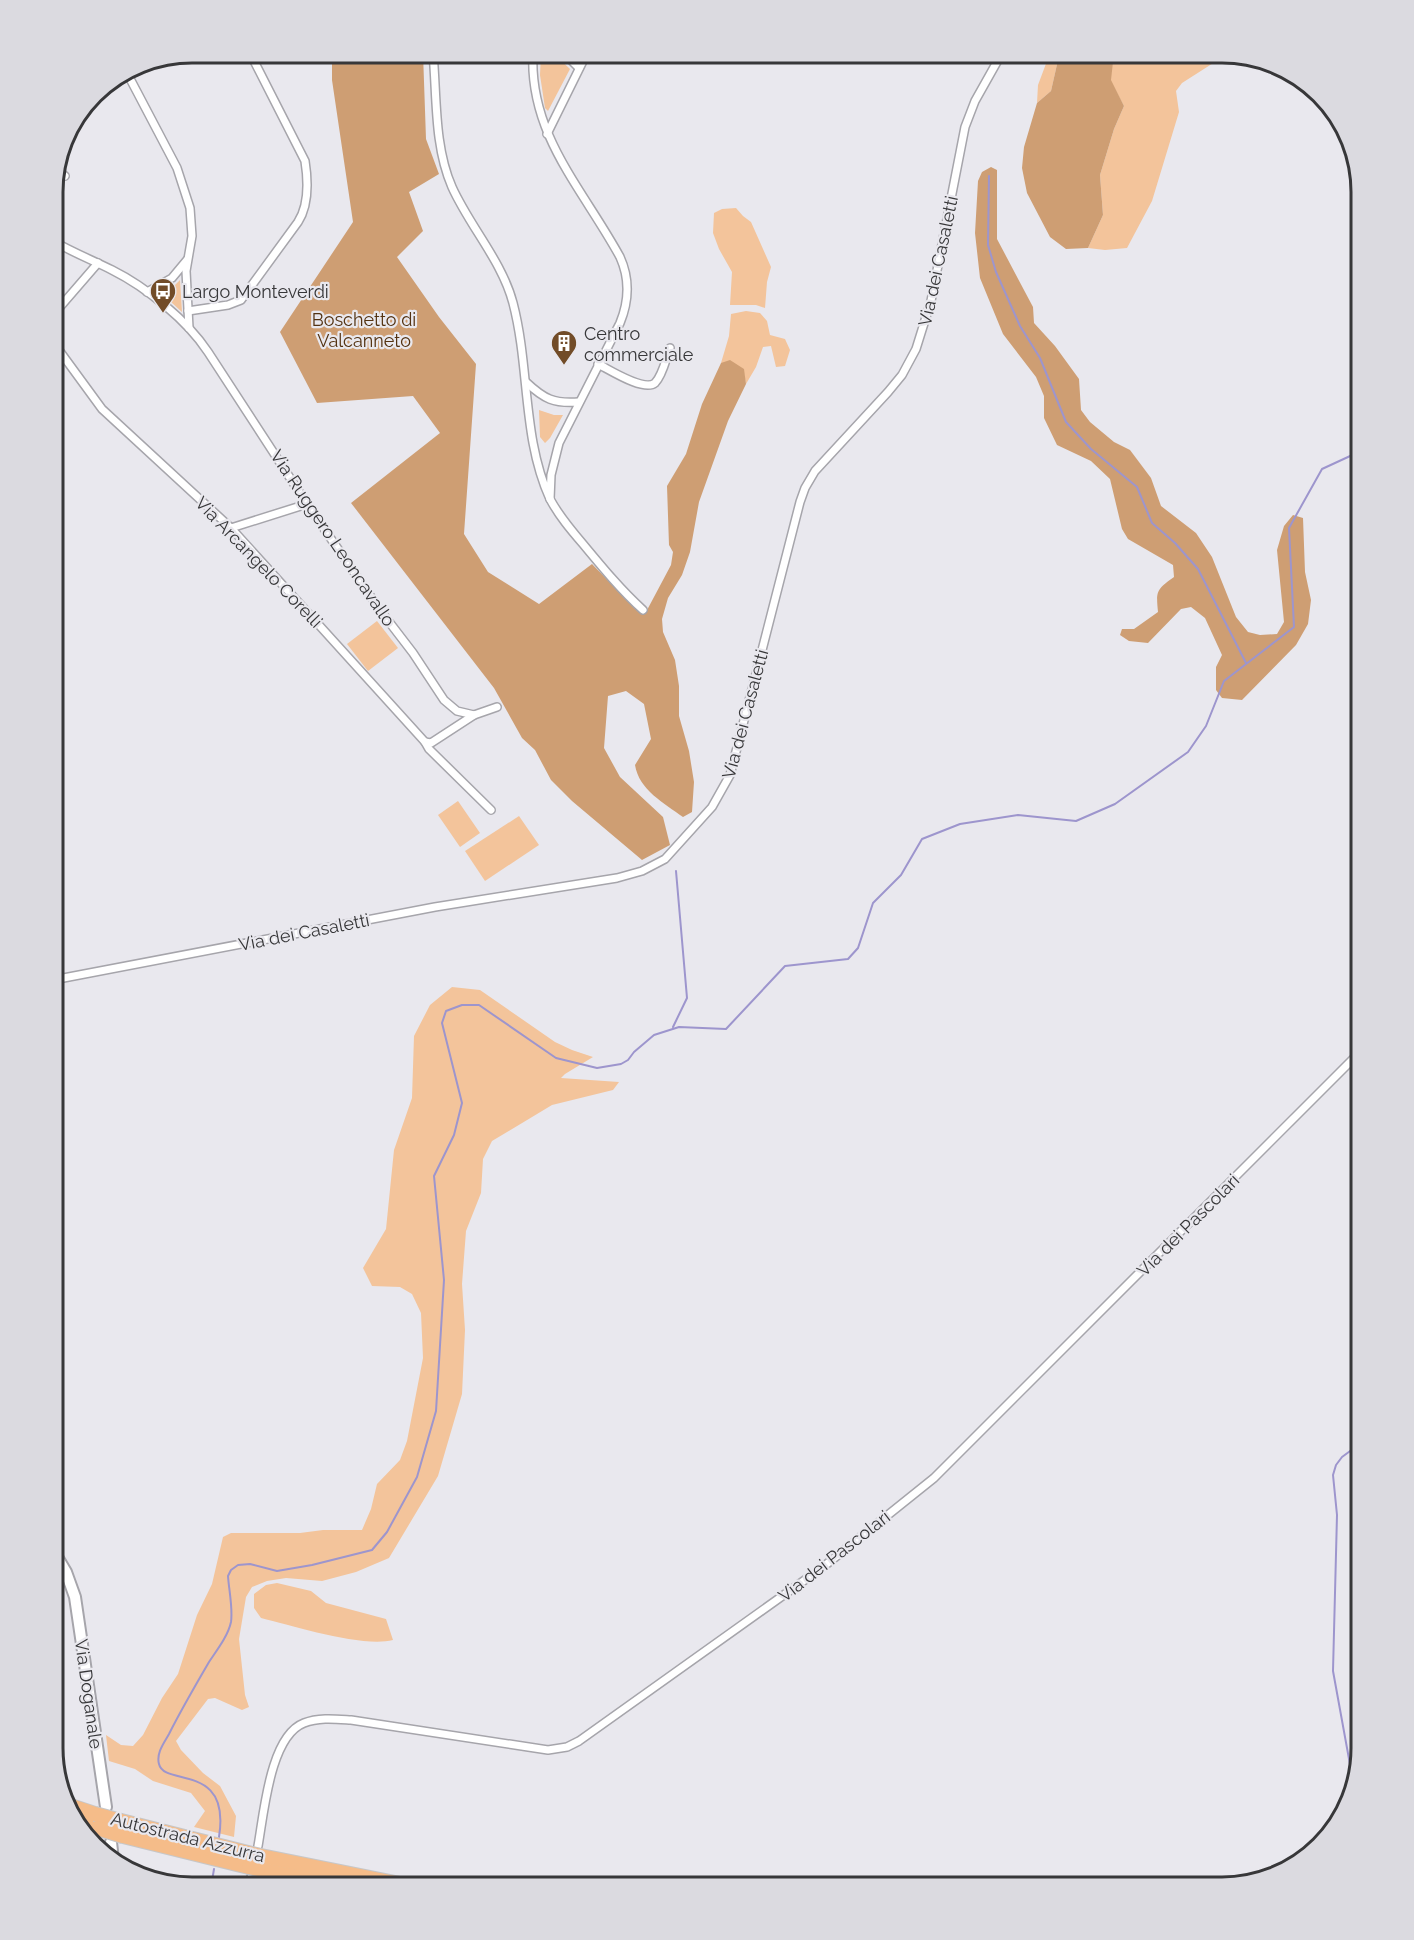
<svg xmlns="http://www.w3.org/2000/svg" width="1414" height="1940" font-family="Raleway,sans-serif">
<rect width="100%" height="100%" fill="#e9e8ee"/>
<g fill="#f3c49b">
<path d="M 541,53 L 553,53 L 570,69 L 548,111 L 545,108 L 540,75 Z"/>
<path d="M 1050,53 L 1066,53 L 1058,60 L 1051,91 L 1037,103 L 1038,85 Z"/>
<path d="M 1114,53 L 1229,53 L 1182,83 L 1176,91 L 1179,112 L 1152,201 L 1127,248 L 1105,250 L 1088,248 L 1103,215 L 1100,175 L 1114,129 L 1124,106 L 1110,80 Z"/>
<path d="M 736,208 L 743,216 L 751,222 L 771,267 L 767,282 L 765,308 L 756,305 L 730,305 L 732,272 L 719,249 L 713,233 L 714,213 L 722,209 Z"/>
<path d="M 180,280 L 182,312 L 161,293 L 173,287 Z"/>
<path d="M 746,311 L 760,313 L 767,321 L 770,335 L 785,339 L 790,350 L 785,366 L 776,367 L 771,346 L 763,347 L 756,367 L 746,384 L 743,369 L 721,363 L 729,336 L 731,314 Z"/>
<path d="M 539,410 L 554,415 L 563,415 L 550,438 L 545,443 L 540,437 Z"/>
<path d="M 377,621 L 398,648 L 368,671 L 347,644 Z"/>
<path d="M 458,801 L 480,833 L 460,847 L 438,815 Z"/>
<path d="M 519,816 L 539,845 L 485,881 L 465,851 Z"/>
<path d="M 452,987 L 480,990 L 555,1042 L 572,1050 L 593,1057 L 565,1074 L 561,1078 L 619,1082 L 613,1090 L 552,1105 L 492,1141 L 483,1159 L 481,1193 L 466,1231 L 462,1284 L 465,1330 L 462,1394 L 438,1476 L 389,1558 L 356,1572 L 322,1581 L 286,1578 L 267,1581 L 252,1587 L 246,1597 L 239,1639 L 245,1695 L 249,1707 L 242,1710 L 215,1698 L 208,1699 L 176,1741 L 181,1750 L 203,1773 L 220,1786 L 236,1816 L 234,1837 L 194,1827 L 205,1811 L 191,1793 L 153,1781 L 135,1769 L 109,1761 L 106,1735 L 121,1745 L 133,1746 L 143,1735 L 162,1698 L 178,1674 L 197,1615 L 212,1584 L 223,1537 L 231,1533 L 300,1533 L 323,1530 L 362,1530 L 371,1509 L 377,1484 L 400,1460 L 407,1441 L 423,1358 L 421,1313 L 412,1294 L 400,1287 L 372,1286 L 363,1268 L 386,1229 L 394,1150 L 412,1098 L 414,1036 L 430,1005 Z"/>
<path d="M 277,1583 L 311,1591 L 326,1603 L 386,1619 L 393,1640 C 363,1648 294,1626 261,1618 L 254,1608 L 254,1594 L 266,1585 Z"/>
</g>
<g fill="#ce9e73">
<path d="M 332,53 L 423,53 L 426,139 L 439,174 L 409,192 L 423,231 L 397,257 L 439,317 L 476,364 L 464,534 L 488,572 L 539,604 L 592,564 L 628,601 L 646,612 L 671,565 L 673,552 L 669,545 L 667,486 L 686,454 L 702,404 L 721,363 L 730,360 L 744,369 L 746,384 L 728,421 L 699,502 L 690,552 L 682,575 L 668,598 L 662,619 L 663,632 L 675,660 L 679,686 L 679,716 L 689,751 L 694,782 L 692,812 L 683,817 C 664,803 639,790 635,765 L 651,739 L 644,704 L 626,691 L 608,696 L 604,748 L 620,777 L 663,817 L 670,845 L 642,860 L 572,801 L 551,780 L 535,750 L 522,738 L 494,688 L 351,503 L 440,433 L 413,396 L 317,403 L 280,332 L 353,222 L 332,80 Z"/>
<path d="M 1066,53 L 1114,53 L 1111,80 L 1124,106 L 1114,129 L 1100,175 L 1103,215 L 1088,248 L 1066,249 L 1050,237 L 1027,193 L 1022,168 L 1024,147 L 1037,103 L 1051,91 L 1058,60 Z"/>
<path d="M 991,167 L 997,170 L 997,239 L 1033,307 L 1034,323 L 1055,346 L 1079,379 L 1081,410 L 1090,422 L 1114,442 L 1130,450 L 1151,478 L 1161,506 L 1196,533 L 1212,557 L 1236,617 L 1248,632 L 1260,635 L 1277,634 L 1284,622 L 1277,550 L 1284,526 L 1293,515 L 1303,518 L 1305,572 L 1311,600 L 1308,624 L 1296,645 L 1242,700 L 1222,698 L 1216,690 L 1216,667 L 1222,655 L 1205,618 L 1191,607 L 1181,609 L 1148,643 L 1129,641 L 1120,635 L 1122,629 L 1134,629 L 1158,612 C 1156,591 1156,590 1174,577 L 1173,565 L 1128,539 L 1122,529 L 1110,479 L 1091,461 L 1057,445 L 1044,418 L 1044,396 L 1036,377 L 1003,334 L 980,278 L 975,233 L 978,181 L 982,172 Z"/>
</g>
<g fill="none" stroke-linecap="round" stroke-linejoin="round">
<g stroke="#9d95cd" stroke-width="2">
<path d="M 989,176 L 988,245 L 996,272 L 1020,326 L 1040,358 L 1066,422 L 1091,449 L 1137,487 L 1152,523 L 1175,543 L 1198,569 L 1246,663"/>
<path d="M 673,1027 L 687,998 L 676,871"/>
<path d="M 1353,1781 L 1333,1671 L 1337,1515 L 1333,1475 L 1336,1465 L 1342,1457 L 1361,1443"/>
<path d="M 219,1837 C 231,1762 164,1787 159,1764 C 156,1753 164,1743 169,1734 C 181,1710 195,1686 209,1662 C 217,1650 228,1636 231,1622 C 233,1608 229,1591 228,1576 L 231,1570 L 238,1565 L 250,1564 L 277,1571 L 312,1565 L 372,1550 L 387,1532 L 417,1477 L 436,1411 L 444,1280 L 434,1176 L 454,1135 L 462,1103 L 442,1023 L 446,1011 L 462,1005 L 479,1005 L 556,1058 L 597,1068 L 621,1064 L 628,1060 L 634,1052 L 654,1035 L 679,1027 L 726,1029 L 785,966 L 848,959 L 858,948 L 873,903 L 901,875 L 922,839 L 960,824 L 1018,815 L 1076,821 L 1115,804 L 1188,752 L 1206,726 L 1224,681 L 1294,627 L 1289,528 L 1322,469 L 1361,451"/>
<path d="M 211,1887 L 214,1869"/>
</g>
<g stroke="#a6a5ab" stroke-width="10">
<g id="minor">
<path d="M 433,53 C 437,97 434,146 452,187 C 470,227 502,261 513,303 C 530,368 522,438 550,499 L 551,475 L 559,443 L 620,323 C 629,301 630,279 620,257 C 583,189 529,135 533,53"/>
<path d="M 564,53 L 579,68"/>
<path d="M 126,71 L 177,168 L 190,208 L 192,236 L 186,271 L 189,328"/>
<path d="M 547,134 L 587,53"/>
<path d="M 56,169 L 65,176"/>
<path d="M 53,241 C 72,252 92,260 112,270 C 146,287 187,320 208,352 L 307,504 L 380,610 L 413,653 L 444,700 L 457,711 L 474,715 L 497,707"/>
<path d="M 147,292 L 172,278 L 187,260"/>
<path d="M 188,311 L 228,305 L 241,300 L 298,222 C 309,205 308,180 305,161 L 250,53"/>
<path d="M 53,315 L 98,263"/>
<path d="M 53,342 L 102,409 L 231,528 L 425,742 L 431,743 L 474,715"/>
<path d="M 598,364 C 610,370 644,392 655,383 C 663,375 666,358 670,348"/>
<path d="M 526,382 C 544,399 554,404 579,402"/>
<path d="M 550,499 C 559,516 571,530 583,544 C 602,567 621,590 643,610"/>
<path d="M 231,528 L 307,504"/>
<path d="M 425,742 L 429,749 L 491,810"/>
<path d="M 53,980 L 435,907 L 617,878 L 642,871 L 665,859 L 712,807 L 730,775 L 800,502 L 805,488 L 815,471 L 888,392 L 902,375 L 916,349 L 931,301 L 965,127 L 975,101 L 1002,53"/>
<path d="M 258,1846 C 264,1813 270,1736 304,1723 C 319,1717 336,1719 351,1720 L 548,1750 L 567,1747 L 579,1741 L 823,1567 L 934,1478 L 1361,1051"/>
<path d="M 249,1887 L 251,1877"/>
</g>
</g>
<g stroke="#a6a5ab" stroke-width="14">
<g id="secondary">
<path d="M 53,1550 L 66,1572 L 75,1597 L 106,1807"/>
<path d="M 111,1842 L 113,1860"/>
</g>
</g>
<g stroke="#c7c7c8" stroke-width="16">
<g id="motorway">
<path d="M 68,1805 L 95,1814"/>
<path d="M 74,1821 L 97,1828"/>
<path d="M 121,1821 L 252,1854"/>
<path d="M 123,1836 L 249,1867"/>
<path d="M 261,1856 L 415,1887"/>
<path d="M 258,1869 L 348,1887"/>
</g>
</g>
<use href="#minor" stroke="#fff" stroke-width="7"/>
<use href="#secondary" stroke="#fff" stroke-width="10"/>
<use href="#motorway" stroke="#f5bc89" stroke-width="14"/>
<g stroke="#c7c7c8" stroke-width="16" stroke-linecap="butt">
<g id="motorway-bridge">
<path d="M 95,1814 L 121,1821"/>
<path d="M 97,1828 L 123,1836"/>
<path d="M 252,1854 L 261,1856"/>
<path d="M 249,1867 L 258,1869"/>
</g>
</g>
<use href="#motorway-bridge" stroke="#f5bc89" stroke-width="14"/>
</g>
<defs>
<g id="bus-pin" transform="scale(1.35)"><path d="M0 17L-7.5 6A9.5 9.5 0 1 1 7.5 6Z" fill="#724c28" stroke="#e9e8ee"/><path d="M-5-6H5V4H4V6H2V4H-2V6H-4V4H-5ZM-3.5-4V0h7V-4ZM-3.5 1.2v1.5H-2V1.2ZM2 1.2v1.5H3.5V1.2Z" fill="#fff"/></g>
<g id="building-pin" transform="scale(1.35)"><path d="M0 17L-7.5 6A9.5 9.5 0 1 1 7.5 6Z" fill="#724c28" stroke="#e9e8ee"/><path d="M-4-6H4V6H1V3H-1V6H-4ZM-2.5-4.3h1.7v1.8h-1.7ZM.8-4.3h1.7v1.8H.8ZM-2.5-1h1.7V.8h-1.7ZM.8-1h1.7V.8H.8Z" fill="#fff"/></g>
</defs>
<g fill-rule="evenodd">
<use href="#bus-pin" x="163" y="291"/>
<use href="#building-pin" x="564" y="343"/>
</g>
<g text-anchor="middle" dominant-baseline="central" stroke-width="4.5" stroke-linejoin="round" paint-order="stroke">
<g font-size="18" fill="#373739" stroke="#e9e8ee">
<text transform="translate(938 261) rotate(-78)">Via dei Casaletti</text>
<text transform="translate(333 538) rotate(56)">Via Ruggero Leoncavallo</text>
<text transform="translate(259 562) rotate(46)">Via Arcangelo Corelli</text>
<text transform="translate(745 714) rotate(-75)">Via dei Casaletti</text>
<text transform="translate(304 932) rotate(-11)">Via dei Casaletti</text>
<text transform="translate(1188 1225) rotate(-45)">Via dei Pascolari</text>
<text transform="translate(834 1556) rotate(-38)">Via dei Pascolari</text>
<text transform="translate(89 1694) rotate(82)">Via Doganale</text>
<text transform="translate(188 1837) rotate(14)">Autostrada Azzurra</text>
</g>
<g font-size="18" fill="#373739" stroke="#e9e8ee" text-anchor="start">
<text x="182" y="291">Largo Monteverdi</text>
<text x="584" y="333">Centro<tspan x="584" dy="21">commerciale</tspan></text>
</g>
<g font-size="18" fill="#533211" stroke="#e9e8ee">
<text x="364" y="319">Boschetto di<tspan x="364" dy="21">Valcanneto</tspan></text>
</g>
</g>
<path d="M0 0H1414V1940H0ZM192 63H1222A129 129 0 0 1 1351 192V1748A129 129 0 0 1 1222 1877H192A129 129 0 0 1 63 1748V192A129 129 0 0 1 192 63Z" fill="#dbdae0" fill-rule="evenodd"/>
<path fill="none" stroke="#373739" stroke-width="3" d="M192 63H1222A129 129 0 0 1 1351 192V1748A129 129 0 0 1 1222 1877H192A129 129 0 0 1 63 1748V192A129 129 0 0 1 192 63Z"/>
</svg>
